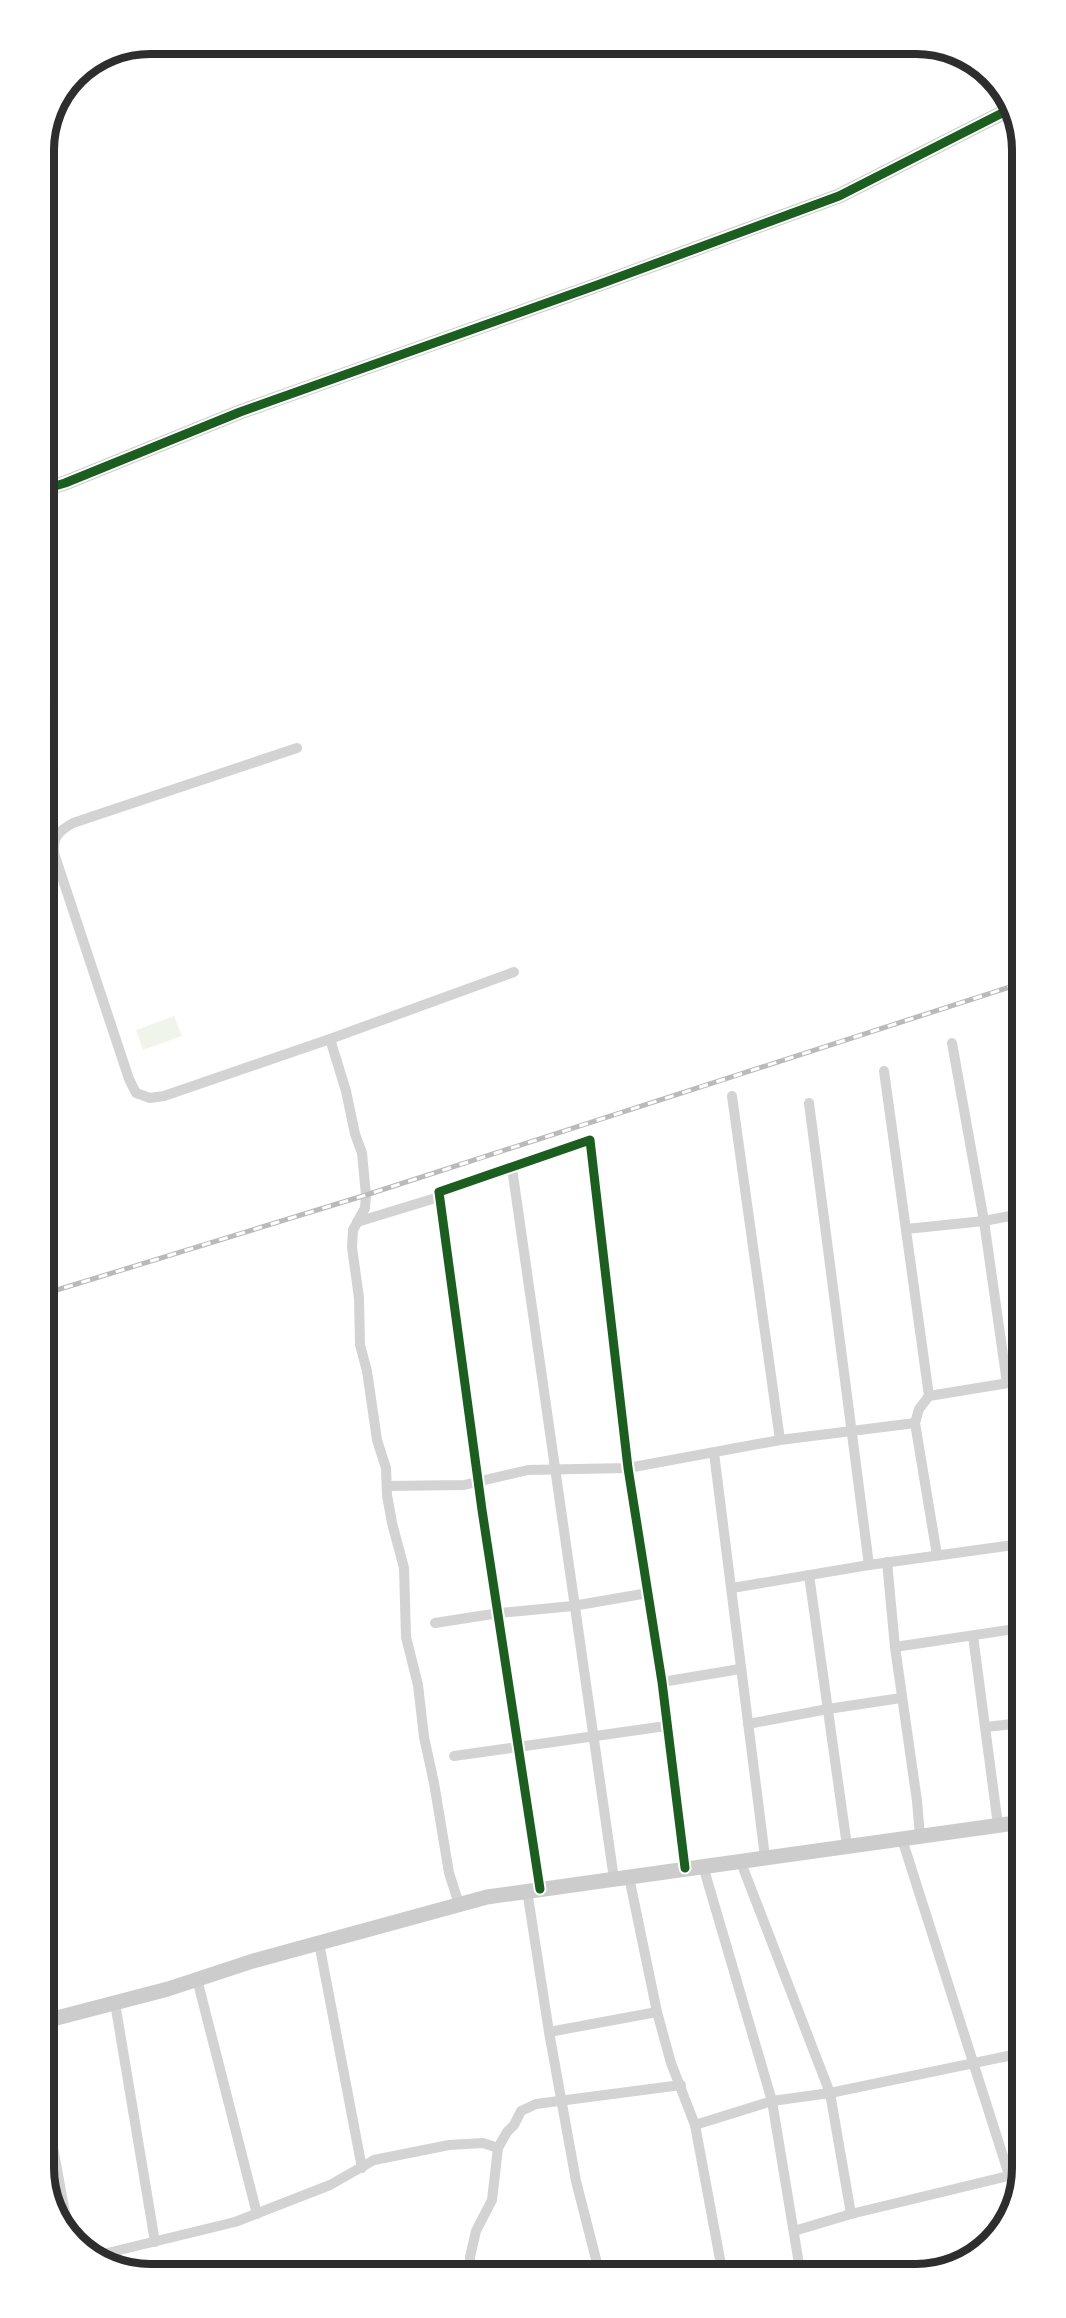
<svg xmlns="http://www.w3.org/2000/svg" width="1066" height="2318" font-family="'Asap Condensed',sans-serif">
<rect width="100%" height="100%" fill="#fff"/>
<path fill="#f0f5eb" d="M 174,1016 L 182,1036 L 143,1050 L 136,1030 Z"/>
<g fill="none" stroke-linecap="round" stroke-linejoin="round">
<g stroke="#d3d3d3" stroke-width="10">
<path d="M 297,748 L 73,823 C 59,831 53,836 54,853 L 129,1079 L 136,1093 L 150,1098 L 164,1096 L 330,1039 L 514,972"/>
<path d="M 330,1039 L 346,1091 L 355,1134 L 362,1153 L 366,1195 L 365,1208 L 353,1230 L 352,1247 L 359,1298 L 360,1345 L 367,1371 L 377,1440 L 386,1468 L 387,1495 L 392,1523 L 404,1568 L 406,1637 L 418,1685 L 424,1737 L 434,1783 L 449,1873 L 459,1904"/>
<path d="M 952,1043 L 984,1221 L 1007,1383"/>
<path d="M 884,1071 L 929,1396"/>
<path d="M 732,1096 L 780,1440"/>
<path d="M 809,1103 L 869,1565"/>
<path d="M 512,1168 L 614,1879"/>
<path d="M 357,1222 L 439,1197"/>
<path d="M 906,1229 L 984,1221 L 1020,1214"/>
<path d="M 714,1453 L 765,1857"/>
<path d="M 387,1486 L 464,1485 L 528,1470 L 628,1468 L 780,1440 L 915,1423"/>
<path d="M 937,1555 L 915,1423 L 919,1409 L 929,1396 L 1020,1381"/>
<path d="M 887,1562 L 895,1647 L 917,1801 L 920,1836"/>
<path d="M 809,1575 L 847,1846"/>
<path d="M 732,1588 L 869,1565 L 1021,1544"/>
<path d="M 435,1623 L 499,1613 L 573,1606 L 648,1593"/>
<path d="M 973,1636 L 998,1825"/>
<path d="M 895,1647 L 1021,1628"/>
<path d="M 662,1682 L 740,1669"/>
<path d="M 748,1724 L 828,1709 L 901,1698"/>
<path d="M 986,1727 L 1021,1723"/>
<path d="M 454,1756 L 666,1726"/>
<path d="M 902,1839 L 1009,2175"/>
<path d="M 740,1860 L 830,2093 L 851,2214"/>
<path d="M 703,1866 L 772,2101 L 800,2270"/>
<path d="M 629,1877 L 657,2012 L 671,2063 L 695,2125 L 722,2270"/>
<path d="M 540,1889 L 482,1510 L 439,1192 L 590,1140 L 628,1468 L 662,1682 L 685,1868"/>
<path d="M 527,1890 L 549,2032 L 576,2181 L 599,2271"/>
<path d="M 319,1943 L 362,2168"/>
<path d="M 197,1979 L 257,2214"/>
<path d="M 115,2003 L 155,2242"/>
<path d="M 549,2032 L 657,2012"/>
<path d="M 695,2125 L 772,2101 L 830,2093 L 1022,2053"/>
<path d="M 49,2126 L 68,2229"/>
<path d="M 794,2231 L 851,2214 L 1021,2173"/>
<path d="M 95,2256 L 235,2222 L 330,2185 L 374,2160 L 449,2145 L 483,2143 L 498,2148"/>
<path d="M 470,2272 L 470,2257 L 476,2231 L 492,2200 L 498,2148 L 507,2132 L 514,2125 L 521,2111 L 536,2104 L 681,2085"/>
</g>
<g stroke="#ccc" stroke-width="15">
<path d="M 45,489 L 65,483 L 240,412 L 600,284 L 839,196 L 1012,108"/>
<path d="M 49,2020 L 168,1989 L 253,1961 L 487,1897 L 1022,1822"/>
</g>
<g stroke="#bababa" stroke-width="5">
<path id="rail" d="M 47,1293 L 366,1195 L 1019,984"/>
</g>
<use href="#rail" stroke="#fff" stroke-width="3" stroke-dasharray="9" stroke-linecap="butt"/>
<g stroke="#fff" stroke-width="13">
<g id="cycleway">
<path d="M 45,489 L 65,483 L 240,412 L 600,284 L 839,196 L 1012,108"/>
<path d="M 540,1889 L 482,1510 L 439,1192 L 590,1140 L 628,1468 L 662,1682 L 685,1868"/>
</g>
</g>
<use href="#cycleway" stroke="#1b5e20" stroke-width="9"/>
</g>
<path d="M0 0H1066V2318H0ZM150 54H916A96 96 0 0 1 1012 150V2168A96 96 0 0 1 916 2264H150A96 96 0 0 1 54 2168V150A96 96 0 0 1 150 54Z" fill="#fff" fill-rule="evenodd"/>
<path fill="none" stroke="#2e2e2e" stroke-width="8" d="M150 54H916A96 96 0 0 1 1012 150V2168A96 96 0 0 1 916 2264H150A96 96 0 0 1 54 2168V150A96 96 0 0 1 150 54Z"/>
</svg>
